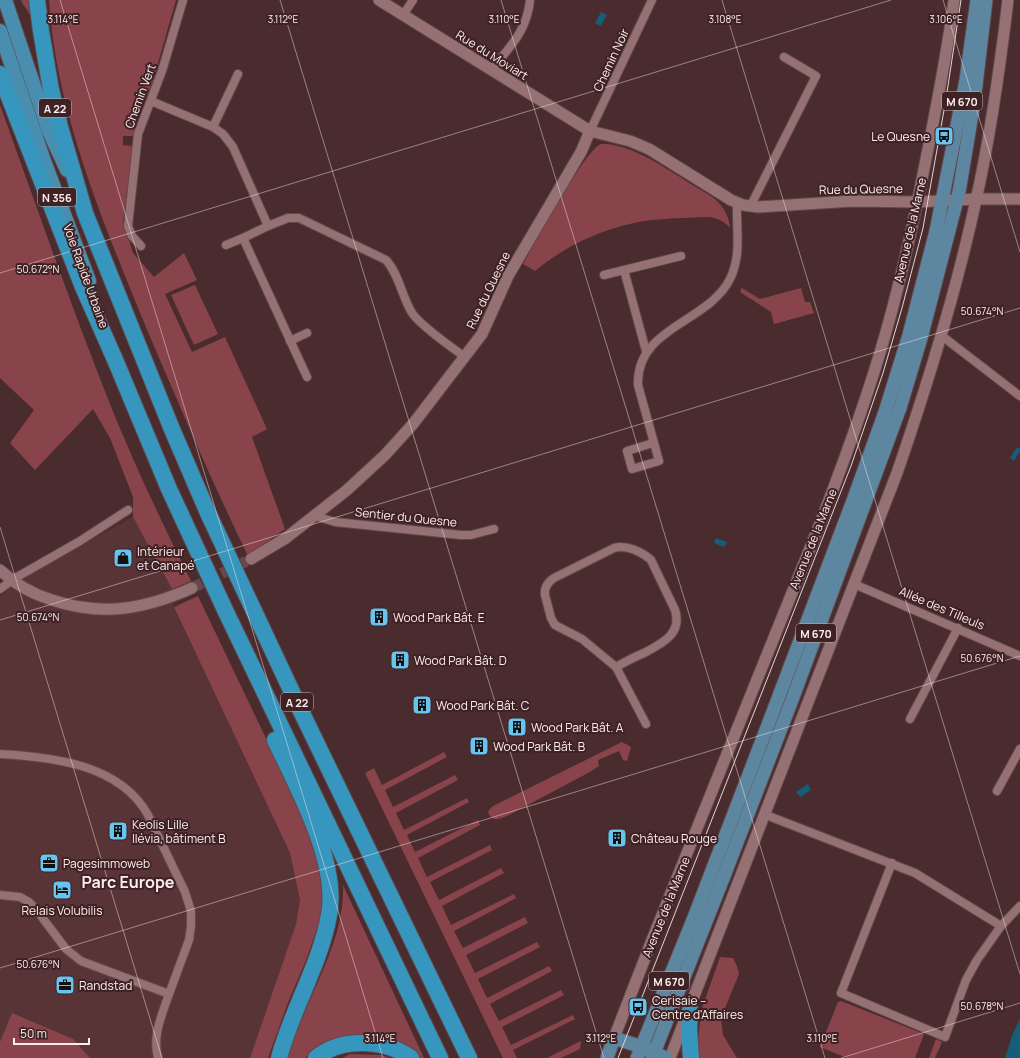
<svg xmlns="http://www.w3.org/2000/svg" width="1020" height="1058" font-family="Manrope,sans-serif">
<rect width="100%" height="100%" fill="#4a2c2e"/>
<path fill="#583437" d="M 133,517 L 172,589 L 174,607 L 290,853 L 300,900 L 296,924 L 250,1058 L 0,1058 L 0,596 L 25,577 Z"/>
<g fill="#89434b">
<path d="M 21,0 L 31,0 L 32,14 L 29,14 C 27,8 23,6 21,0 Z"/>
<path d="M 49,0 L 176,0 L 152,84 L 138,117 L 133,136 L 123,136 L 123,145 L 132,146 L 131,166 L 123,222 L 133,253 L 154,277 L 184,253 L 197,280 L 165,294 L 192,352 L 225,337 L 267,429 L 252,437 L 285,529 L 248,556 C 212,482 180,407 148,332 C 105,227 56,114 49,0 Z"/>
<path d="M 0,105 C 36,205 71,306 110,404 C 134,464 162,523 191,581 L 172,589 L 133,517 L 133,497 L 110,438 L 93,409 L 35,470 L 10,443 L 34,410 L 0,378 Z"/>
<path d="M 601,144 C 629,142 671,171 694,186 C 702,191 711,195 717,201 C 725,209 729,217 730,228 C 724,221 719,219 710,217 C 686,218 657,218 634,223 C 597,231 564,247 535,271 L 523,264 C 534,244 585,150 601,144 Z"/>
<path d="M 195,285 L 218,334 L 194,345 L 171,295 Z"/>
<path d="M 742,288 L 760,299 L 801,288 L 805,302 L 810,302 L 814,313 L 774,324 L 771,312 L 740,292 Z"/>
<path d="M 198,596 L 295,799 L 313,845 L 322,885 L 323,904 L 318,926 L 306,960 L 287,1005 L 268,1058 L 250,1058 L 296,924 L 300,900 L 290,853 L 174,607 Z"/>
<path d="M 622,742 L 631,747 L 627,761 L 623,760 L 619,751 L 598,760 L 599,766 L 588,773 L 507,816 C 499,819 493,822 488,813 L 489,810 L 493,806 Z"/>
<path d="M 444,752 L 447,757 L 385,790 L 393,807 L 455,775 L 458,780 L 396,813 L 404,830 L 467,798 L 469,802 L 407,835 L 415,852 L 478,820 L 480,825 L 418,858 L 427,877 L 490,845 L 492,850 L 430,882 L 439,900 L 501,868 L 504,873 L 442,906 L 451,925 L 514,894 L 516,898 L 454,931 L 463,948 L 525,917 L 528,923 L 466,955 L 475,973 L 537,942 L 540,947 L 478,979 L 487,998 L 549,966 L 552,971 L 490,1004 L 499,1021 L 561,990 L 564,995 L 502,1027 L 511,1045 L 573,1015 L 575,1019 L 513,1050 L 517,1058 L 503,1058 L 365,773 L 374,768 L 382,785 Z"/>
<path d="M 343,885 L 424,1058 L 421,1058 L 404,1046 L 390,1040 L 361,1035 L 339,1037 L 321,1044 L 305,1058 L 288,1058 C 303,1000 345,947 343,885 Z"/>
<path d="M 720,957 L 733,958 L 737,966 L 739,974 L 721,1018 L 723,1035 L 737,1058 L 697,1058 L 699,1029 L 703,1005 Z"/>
<path d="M 841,1001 L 924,1034 L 915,1058 L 847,1058 L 820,1047 L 838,1002 Z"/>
<path d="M 12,1013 L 73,1039 L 90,1058 L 0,1058 L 0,1042 Z"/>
<path d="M 936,1039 L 942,1042 L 935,1058 L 929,1058 Z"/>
<path d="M 581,1041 L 580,1049 L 561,1058 L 547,1058 Z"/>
<path d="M 350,1054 L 381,1055 L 390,1058 L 342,1058 Z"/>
</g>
<g fill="#155d79">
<path d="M 601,12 L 607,15 L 601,26 L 595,23 Z"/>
<path d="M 1017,447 L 1020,449 L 1020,451 L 1014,461 L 1010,458 Z"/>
<path d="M 716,538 L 727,542 L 724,547 L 714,543 Z"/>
<path d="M 808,784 L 811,790 L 800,797 L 796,792 Z"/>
<path d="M 1020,1019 L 1020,1058 L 1005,1058 L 1013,1033 Z"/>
</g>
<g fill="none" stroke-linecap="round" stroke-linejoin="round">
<path stroke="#65494b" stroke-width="11" stroke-dasharray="11 5.5" stroke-linecap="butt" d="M 192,588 L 251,559"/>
<g stroke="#61484a" stroke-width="10">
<g id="minor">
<path d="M 403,15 L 413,0"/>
<path d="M 491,70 C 510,47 527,31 530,0"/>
<path d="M 238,74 L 213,127 L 223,134 L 233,147 L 268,226 L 288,218 L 299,218 L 386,260 C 399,274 402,297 412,313 C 421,326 451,347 465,357"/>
<path d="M 151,101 L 213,127"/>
<path d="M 590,131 L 652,0"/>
<path d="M 750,207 L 816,76 L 784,57"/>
<path d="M 268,226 L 243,238 L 307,377"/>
<path d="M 226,245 L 243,238"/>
<path d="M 141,246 L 132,236 L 128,226 L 138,134 L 162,71 L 183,0"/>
<path d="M 624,270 L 681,256"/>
<path d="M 604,275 L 624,270 L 646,351"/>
<path d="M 942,336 L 1020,396"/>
<path d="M 290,341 L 307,333"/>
<path d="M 653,443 L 627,451 L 632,469 L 659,461 L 638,385 C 636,327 708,323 730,279 C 742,255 736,228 737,203"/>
<path d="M 315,516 L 335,522 L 461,535 L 471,535 L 494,529"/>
<path d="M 854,584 L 1020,656"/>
<path d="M 0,589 L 17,577 L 80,541 L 128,510"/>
<path d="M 616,667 C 625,662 634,657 644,653 C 661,644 683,634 675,610 L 651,560 C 642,552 626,544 614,548 L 554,578 C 548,582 544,587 545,595 L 551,618 L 555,625 L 582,639 L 616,667 L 646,724"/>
<path d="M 910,719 L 958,628"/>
<path d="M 0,754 C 52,757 120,764 148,815 L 185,892 L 191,911 L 191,926 L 189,940 L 169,994 L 81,961 L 66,949 L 35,908 L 29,902 L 20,897 L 0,895"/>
<path d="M 997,791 L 1020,749"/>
<path d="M 766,815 L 915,873 L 1001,926 L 1020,906"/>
<path d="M 892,863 L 841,993 L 945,1037 L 966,980 L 977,960 L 1001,926"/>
<path d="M 158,1058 C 152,1035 162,1015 169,994"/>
</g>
</g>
<g stroke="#61484a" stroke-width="13">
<g id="tertiary">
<path d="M 379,0 L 590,131 L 630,141 L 649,149 L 731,200 L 743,205 L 758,207 L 853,201 L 918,202 L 977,199 L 1020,199"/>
<path d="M 251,559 L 286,538 L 347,490 L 385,455 L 413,424 L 482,334 L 508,276 L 581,152 L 590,131"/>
<path d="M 0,570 C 15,584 32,594 52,600 C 103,617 145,609 192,588"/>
<path d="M 614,1038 L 652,940 L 821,521 C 845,459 868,396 886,332 C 902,276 914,220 925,164 C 936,109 947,55 954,0"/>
<path d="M 670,1058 L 897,473 C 928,383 956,293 976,200 C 991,134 1000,67 1008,0"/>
</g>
</g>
<g stroke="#61484a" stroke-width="15">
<g id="primary">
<path d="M 607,1058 L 614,1038 L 642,1047 L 666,1058"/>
<path d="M 637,1058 L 695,915 L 771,717 L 854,498 L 885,412 L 909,335 L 936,231 L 966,80 L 977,0"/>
<path d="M 652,1058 L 724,876 L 792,700 L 900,408 L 921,338 L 959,192 L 974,102 L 986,0"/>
</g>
</g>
<g stroke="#61484a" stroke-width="16">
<g id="trunk">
<path d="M 5,0 L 49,131 L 67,170"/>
<path d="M 0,31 L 44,161 L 89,281"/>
</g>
</g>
<g stroke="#61484a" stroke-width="18">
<g id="motorway">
<path d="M 37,0 L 41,31 L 51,90 L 60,127 L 85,213 L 171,427 L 208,513 L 299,707 L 469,1058"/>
<path d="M 0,74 L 83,287 L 116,362 L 169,489 L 226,612 L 440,1058"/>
<path d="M 275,740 C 297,787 339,862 329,915 C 320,965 292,1009 279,1058"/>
<path d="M 690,1010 L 689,1029 L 691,1058"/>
<path d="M 316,1058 C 341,1037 385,1039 411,1058"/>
</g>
</g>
<use href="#minor" stroke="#957173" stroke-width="8"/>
<use href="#tertiary" stroke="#957173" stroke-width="11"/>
<use href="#primary" stroke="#5d87a0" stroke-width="13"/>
<use href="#trunk" stroke="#4a8eaf" stroke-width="14"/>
<use href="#motorway" stroke="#3796be" stroke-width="16"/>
<path stroke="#e6d3d4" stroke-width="1" d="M 618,1058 L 851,466 L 883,373 L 902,308 L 923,228 L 946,99 L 961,0"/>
</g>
<path fill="none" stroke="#feedee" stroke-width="1" stroke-opacity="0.45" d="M 60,0 L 383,1058M 280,0 L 604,1058M 501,0 L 825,1058M 722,0 L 1020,974M 943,0 L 1020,252M 0,273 L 891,0M 0,527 L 162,1058M 0,620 L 1020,308M 0,968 L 1020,656M 841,1058 L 1020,1003"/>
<defs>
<g id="bus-square" transform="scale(1)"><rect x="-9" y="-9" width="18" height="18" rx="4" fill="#66c4ef" stroke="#3f2224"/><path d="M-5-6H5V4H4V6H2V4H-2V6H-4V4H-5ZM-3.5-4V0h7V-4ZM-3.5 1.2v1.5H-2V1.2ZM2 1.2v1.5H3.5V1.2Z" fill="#111"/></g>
<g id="shop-square" transform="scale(1)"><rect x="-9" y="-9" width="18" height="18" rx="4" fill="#66c4ef" stroke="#3f2224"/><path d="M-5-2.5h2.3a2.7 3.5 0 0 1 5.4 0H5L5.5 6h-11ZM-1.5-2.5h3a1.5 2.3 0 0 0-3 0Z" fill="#111"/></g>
<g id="building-square" transform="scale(1)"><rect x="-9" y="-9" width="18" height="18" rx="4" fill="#66c4ef" stroke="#3f2224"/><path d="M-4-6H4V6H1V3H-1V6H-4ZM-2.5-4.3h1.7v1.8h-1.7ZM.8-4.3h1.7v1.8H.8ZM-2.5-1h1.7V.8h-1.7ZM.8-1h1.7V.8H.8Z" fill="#111"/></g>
<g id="office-square" transform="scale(1)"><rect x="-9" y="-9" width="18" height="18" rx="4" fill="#66c4ef" stroke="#3f2224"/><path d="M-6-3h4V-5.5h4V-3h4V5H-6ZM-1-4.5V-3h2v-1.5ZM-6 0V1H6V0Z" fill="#111"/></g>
<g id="hotel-square" transform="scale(1)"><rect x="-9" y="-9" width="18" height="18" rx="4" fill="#66c4ef" stroke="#3f2224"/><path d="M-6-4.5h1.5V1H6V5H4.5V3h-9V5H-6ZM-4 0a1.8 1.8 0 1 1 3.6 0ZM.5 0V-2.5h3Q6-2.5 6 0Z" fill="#111"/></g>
</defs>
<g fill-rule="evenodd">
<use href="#bus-square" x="944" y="136"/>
<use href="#shop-square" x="123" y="558"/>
<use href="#building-square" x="379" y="617"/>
<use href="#building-square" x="400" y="660"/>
<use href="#building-square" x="422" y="705"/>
<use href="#building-square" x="517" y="727"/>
<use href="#building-square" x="479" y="746"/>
<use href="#building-square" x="118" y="831"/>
<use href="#building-square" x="617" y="838"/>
<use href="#office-square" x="49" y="863"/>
<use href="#hotel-square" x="62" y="890"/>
<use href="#office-square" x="65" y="985"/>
<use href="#bus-square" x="638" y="1007"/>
</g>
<g text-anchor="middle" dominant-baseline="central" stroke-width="4" stroke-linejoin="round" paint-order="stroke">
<g fill="#3f2224" stroke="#c5b0b1" stroke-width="1">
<rect x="942" y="92" width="40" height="18" rx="3"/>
<rect x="39" y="99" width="32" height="18" rx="3"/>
<rect x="38" y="188" width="38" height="18" rx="3"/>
<rect x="796" y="624" width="40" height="18" rx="3"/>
<rect x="281" y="693" width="32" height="18" rx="3"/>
<rect x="649" y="972" width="40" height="18" rx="3"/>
</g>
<g font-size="11" font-weight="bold" fill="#feedee">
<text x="962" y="101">M 670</text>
<text x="55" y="108">A 22</text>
<text x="57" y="197">N 356</text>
<text x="816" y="633">M 670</text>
<text x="297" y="702">A 22</text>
<text x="669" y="981">M 670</text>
</g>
<g font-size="12" fill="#feedee" stroke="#3f2224">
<text transform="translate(492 55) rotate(32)">Rue du Moviart</text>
<text transform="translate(611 60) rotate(-65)">Chemin Noir</text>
<text transform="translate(140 96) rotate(-70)">Chemin Vert</text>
<text transform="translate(861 189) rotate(-1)">Rue du Quesne</text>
<text transform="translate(910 230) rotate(-77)">Avenue de la Marne</text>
<text transform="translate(86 276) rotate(70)">Voie Rapide Urbaine</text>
<text transform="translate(488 290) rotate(-64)">Rue du Quesne</text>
<text transform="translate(406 517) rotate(6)">Sentier du Quesne</text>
<text transform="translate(813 539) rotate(-68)">Avenue de la Marne</text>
<text transform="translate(942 608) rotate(23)">Allée des Tilleuls</text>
<text transform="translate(666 907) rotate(-68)">Avenue de la Marne</text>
</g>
<g font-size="12" fill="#feedee" stroke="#3f2224" text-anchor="start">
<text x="930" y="136" text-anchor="end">Le Quesne</text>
<text x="137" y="551">Intérieur<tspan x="137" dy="14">et Canapé</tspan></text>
<text x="393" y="617">Wood Park Bât. E</text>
<text x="414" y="660">Wood Park Bât. D</text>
<text x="436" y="705">Wood Park Bât. C</text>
<text x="531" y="727">Wood Park Bât. A</text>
<text x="493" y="746">Wood Park Bât. B</text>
<text x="132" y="824">Keolis Lille<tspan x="132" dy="14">Ilévia, bâtiment B</tspan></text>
<text x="631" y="838">Château Rouge</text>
<text x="63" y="863">Pagesimmoweb</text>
<text x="62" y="910" text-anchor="middle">Relais Volubilis</text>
<text x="79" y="985">Randstad</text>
<text x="652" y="1000">Cerisaie –<tspan x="652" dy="14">Centre d'Affaires</tspan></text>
</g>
<g font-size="16" font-weight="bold" fill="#feedee" stroke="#3f2224">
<text x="128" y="882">Parc Europe</text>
</g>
</g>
<g font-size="10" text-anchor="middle" fill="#feedee" stroke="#3f2224" stroke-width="4" stroke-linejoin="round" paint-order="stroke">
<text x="63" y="23">3.114°E</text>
<text x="283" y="23">3.112°E</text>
<text x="504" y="23">3.110°E</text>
<text x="725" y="23">3.108°E</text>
<text x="946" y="23">3.106°E</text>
<text x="38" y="273">50.672°N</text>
<text x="982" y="315">50.674°N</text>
<text x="38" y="621">50.674°N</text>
<text x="982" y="662">50.676°N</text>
<text x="38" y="968">50.676°N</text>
<text x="982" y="1010">50.678°N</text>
<text x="380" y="1042">3.114°E</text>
<text x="601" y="1042">3.112°E</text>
<text x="822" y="1042">3.110°E</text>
</g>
<path d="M14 1038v6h75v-6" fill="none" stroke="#feedee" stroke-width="2"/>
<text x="20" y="1038" font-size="12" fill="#feedee" stroke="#3f2224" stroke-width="3" paint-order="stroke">50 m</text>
</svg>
